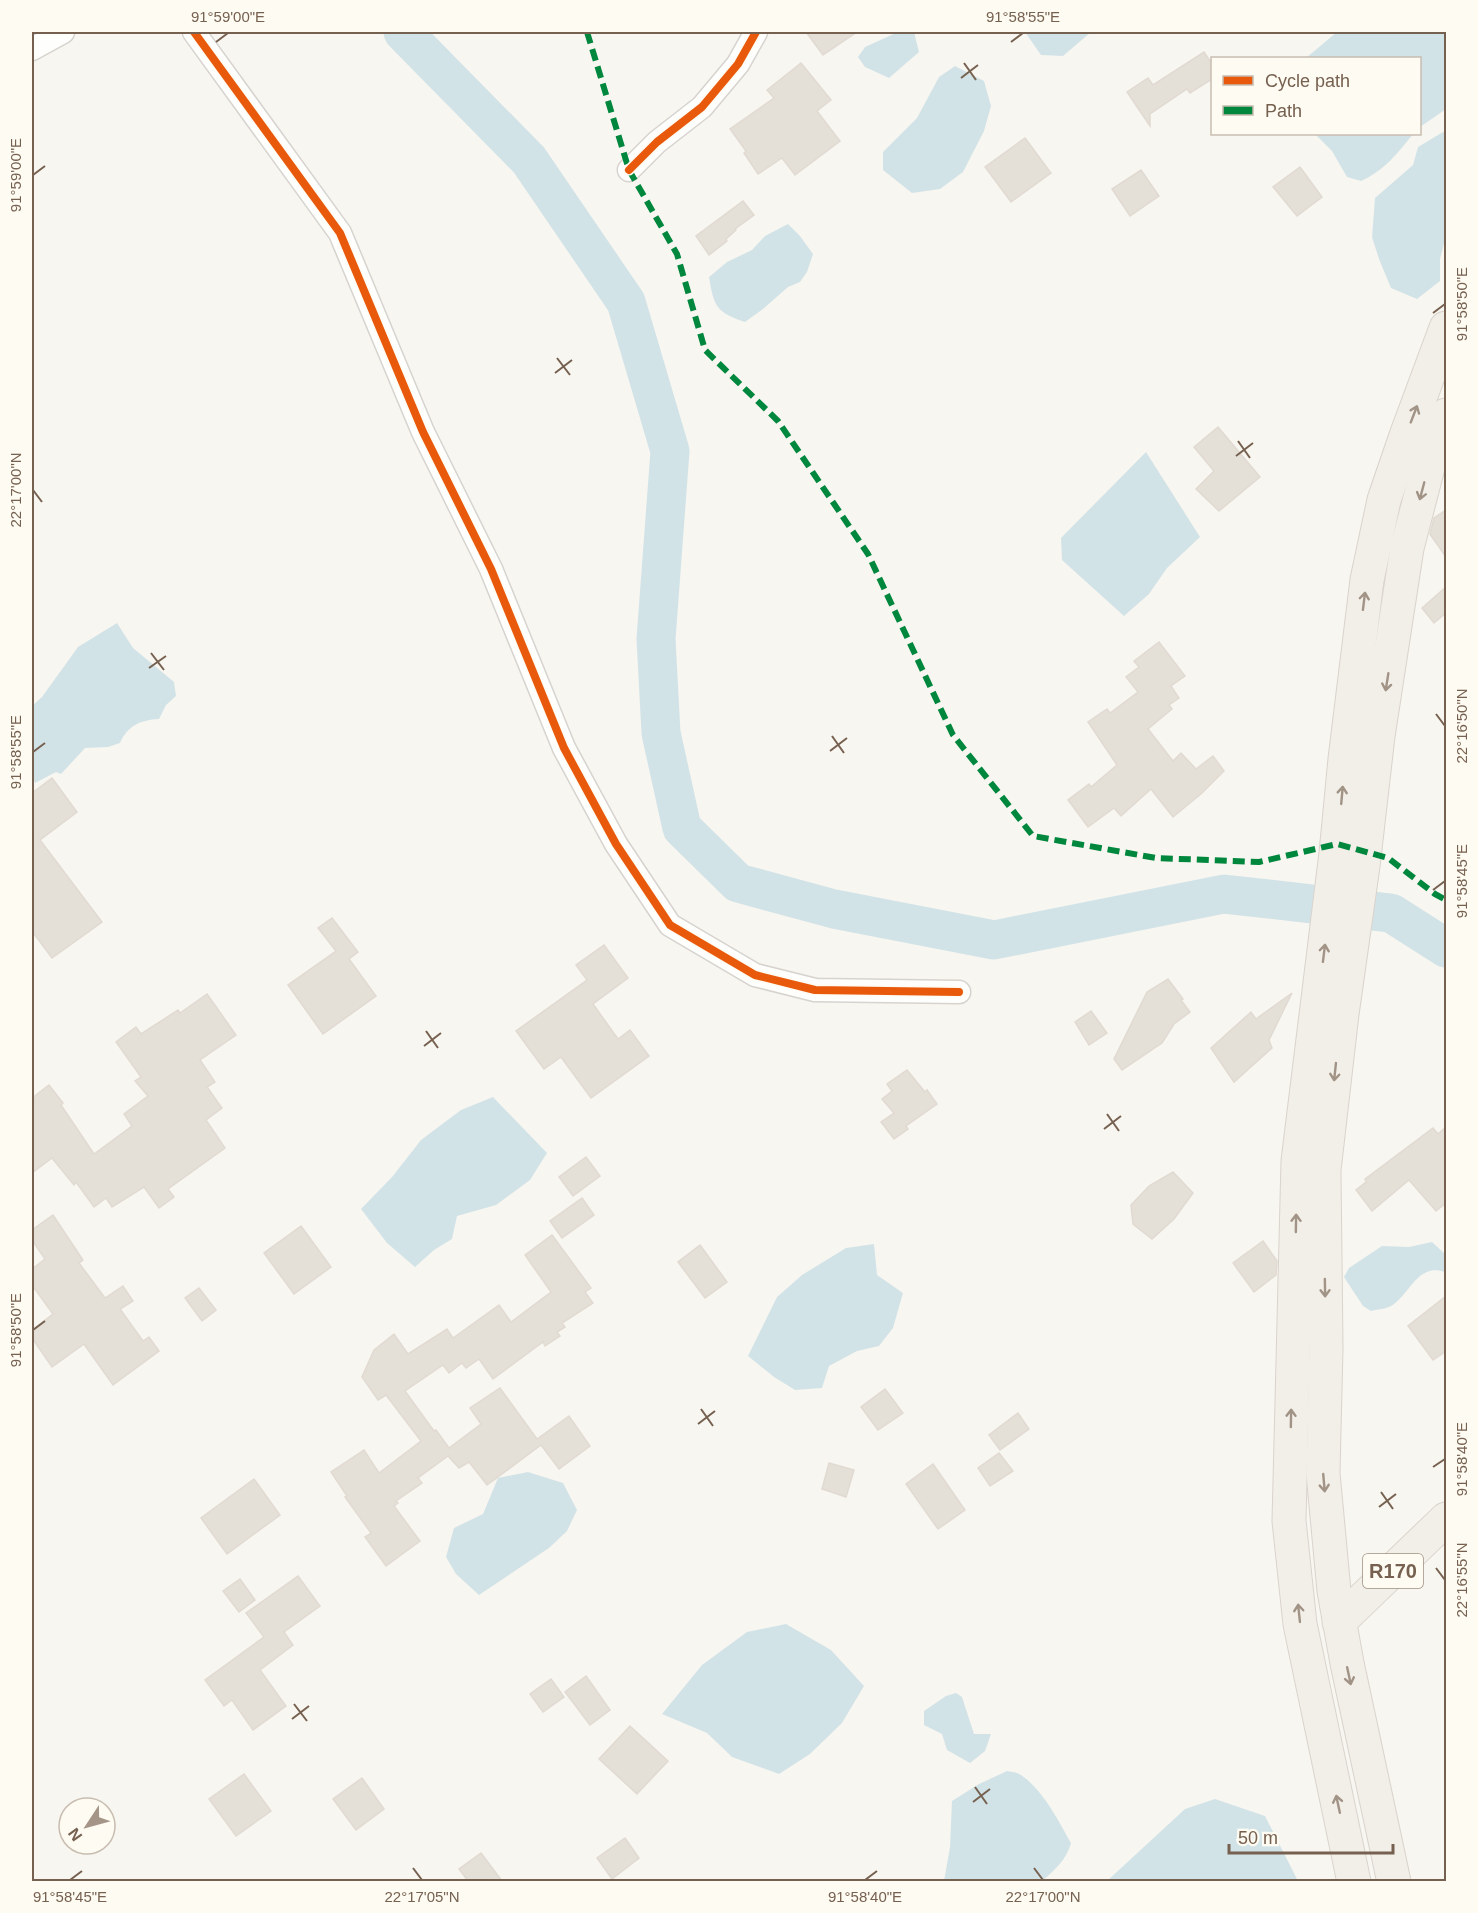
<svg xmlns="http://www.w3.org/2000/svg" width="1478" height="1913" font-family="Helvetica,sans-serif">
<rect width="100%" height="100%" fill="#f8f6f0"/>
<g fill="#d2e3e8">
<path d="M 898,32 L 914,32 L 919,52 L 889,78 L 865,67 L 858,57 L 865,47 Z"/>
<path d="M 1025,32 L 1091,32 L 1063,56 L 1041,55 Z"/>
<path d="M 1337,32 L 1446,32 L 1446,109 L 1420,127 L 1420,58 L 1306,58 Z"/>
<path d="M 955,66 L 984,81 L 991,106 L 984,131 L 963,172 L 940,189 L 912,193 L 883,170 L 883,152 L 917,118 L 939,77 Z"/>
<path d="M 1443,132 L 1446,133 L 1446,236 L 1440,259 L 1440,281 L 1417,299 L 1391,288 L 1379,259 L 1372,237 L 1375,198 L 1413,165 L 1418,147 Z"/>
<path d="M 1315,134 L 1413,134 C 1397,154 1385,170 1361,181 L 1347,177 L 1332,151 Z"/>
<path d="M 788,224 L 800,236 L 813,254 L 807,272 L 800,282 L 788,287 L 763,309 L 745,322 C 716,312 714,307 709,277 L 727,262 L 752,250 L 765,236 Z"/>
<path d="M 1146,452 L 1200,537 L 1167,568 L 1149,594 L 1124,616 L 1062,560 L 1061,538 Z"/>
<path d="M 117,623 L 133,648 L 174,682 L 176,696 L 166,705 L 159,719 C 141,720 128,725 120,743 L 108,747 L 85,748 L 61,774 L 56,772 L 35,783 L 32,776 L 32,706 L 42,697 L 78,647 Z"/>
<path d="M 493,1097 L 547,1153 L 530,1180 L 496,1205 L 457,1216 L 452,1239 L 434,1250 L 415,1267 L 387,1243 L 361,1209 L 392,1177 L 421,1140 L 461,1110 Z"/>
<path d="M 1432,1242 L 1446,1255 L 1446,1271 L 1445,1272 C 1419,1263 1411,1291 1394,1304 C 1388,1309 1379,1309 1371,1311 L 1363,1306 L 1344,1277 L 1349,1268 L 1382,1246 L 1409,1247 Z"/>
<path d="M 874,1244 L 877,1275 L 903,1293 L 893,1328 L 879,1346 L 857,1351 L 829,1366 L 822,1388 L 795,1390 L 774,1377 L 748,1356 L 777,1297 L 802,1275 L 846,1248 Z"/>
<path d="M 528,1472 L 563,1483 L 577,1510 L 567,1531 L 549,1548 L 479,1595 L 456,1574 L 446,1557 L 454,1528 L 483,1514 L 498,1478 Z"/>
<path d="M 786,1624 L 831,1650 L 864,1686 L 842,1723 L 810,1754 L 779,1774 L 732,1757 L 707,1733 L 662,1714 L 702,1665 L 747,1632 Z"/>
<path d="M 956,1693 L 962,1697 L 974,1734 L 991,1734 L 985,1751 L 970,1763 L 947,1750 L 942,1734 L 924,1725 L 924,1711 L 946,1696 Z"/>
<path d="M 1007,1771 C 1012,1772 1017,1772 1021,1775 C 1043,1790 1058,1820 1071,1843 C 1067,1859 1054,1871 1042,1881 L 944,1881 L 950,1847 L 952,1801 L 979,1784 Z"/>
<path d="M 1215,1799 L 1265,1816 L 1298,1881 L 1107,1881 L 1185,1809 Z"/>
</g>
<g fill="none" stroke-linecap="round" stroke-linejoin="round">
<path stroke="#d2e3e8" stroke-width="39" d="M 403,32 L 529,160 L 626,302 L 670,451 L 656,639 L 661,733 L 682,828 L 738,883 L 834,909 L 994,940 L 1224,894 L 1391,913 L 1446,948"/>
</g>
<g fill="#e4dfd7" stroke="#e1dad2" stroke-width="1.5">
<path d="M 806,32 L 857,32 L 823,55 Z"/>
<path d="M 1204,52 L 1212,64 L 1212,79 L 1190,93 L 1187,89 L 1150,114 L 1150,126 L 1127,92 L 1148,78 L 1153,85 Z"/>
<path d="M 801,63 L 831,100 L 817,111 L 840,141 L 795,175 L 782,158 L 758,174 L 744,153 L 746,151 L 730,129 L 774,98 L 767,90 Z"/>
<path d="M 1025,138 L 1051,173 L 1011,202 L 985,167 Z"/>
<path d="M 1300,167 L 1322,197 L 1297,216 L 1273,187 Z"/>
<path d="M 1141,170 L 1159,196 L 1130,216 L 1112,189 Z"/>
<path d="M 743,201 L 754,215 L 735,229 L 736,230 L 726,239 L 727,241 L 709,255 L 696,236 Z"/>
<path d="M 1218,427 L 1260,477 L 1219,511 L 1196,489 L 1214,471 L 1194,447 Z"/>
<path d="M 1446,510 L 1446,557 L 1430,534 L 1434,518 Z"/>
<path d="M 1446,587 L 1446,613 L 1434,623 L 1422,608 Z"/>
<path d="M 1159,642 L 1185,676 L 1171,686 L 1179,698 L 1169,705 L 1172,709 L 1148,729 L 1173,761 L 1181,753 L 1196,769 L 1213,756 L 1224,771 L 1202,793 L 1173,817 L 1151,789 L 1121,816 L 1114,808 L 1088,827 L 1068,800 L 1089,784 L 1091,787 L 1117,765 L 1088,722 L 1107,709 L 1110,713 L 1138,692 L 1126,677 L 1139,667 L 1134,661 Z"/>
<path d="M 52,778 L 77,812 L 40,840 L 102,922 L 52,958 L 32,931 L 32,793 Z"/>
<path d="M 332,918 L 358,952 L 349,959 L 376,996 L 323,1034 L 288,985 L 336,951 L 318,928 Z"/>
<path d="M 604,945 L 628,978 L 593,1004 L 618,1039 L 630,1030 L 649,1056 L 591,1098 L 561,1057 L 544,1069 L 516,1031 L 587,980 L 576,965 Z"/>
<path d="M 1168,979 L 1183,999 L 1181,1000 L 1190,1012 L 1174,1024 L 1162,1043 L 1122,1070 L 1114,1059 L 1147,992 Z"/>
<path d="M 1292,993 L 1269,1040 L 1272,1048 L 1234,1082 L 1211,1048 L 1251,1012 L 1256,1019 Z"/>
<path d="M 207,994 L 236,1035 L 200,1060 L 215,1082 L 207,1087 L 222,1108 L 206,1120 L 225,1148 L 168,1189 L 174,1197 L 159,1208 L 144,1187 L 112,1207 L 106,1198 L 94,1207 L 76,1182 L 74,1185 L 52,1158 L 32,1173 L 32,1098 L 49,1085 L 63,1103 L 61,1105 L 94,1154 L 132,1126 L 124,1114 L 148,1096 L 135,1081 L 141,1077 L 116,1042 L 136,1027 L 141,1034 L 178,1010 L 180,1013 Z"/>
<path d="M 1091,1011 L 1107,1033 L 1089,1045 L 1075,1022 Z"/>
<path d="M 907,1070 L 925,1092 L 927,1090 L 937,1104 L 906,1126 L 908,1129 L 894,1139 L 881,1122 L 894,1113 L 882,1099 L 892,1091 L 887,1084 Z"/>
<path d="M 1446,1127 L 1446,1203 L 1436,1211 L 1409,1180 L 1372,1211 L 1356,1190 L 1366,1182 L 1365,1179 L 1433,1128 L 1438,1134 Z"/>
<path d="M 586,1157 L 600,1176 L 573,1196 L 559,1177 Z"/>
<path d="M 1173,1172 L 1193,1193 L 1174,1219 L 1152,1239 L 1133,1224 L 1131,1205 L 1149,1186 Z"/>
<path d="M 582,1198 L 594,1215 L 562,1238 L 550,1221 Z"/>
<path d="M 53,1215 L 83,1260 L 79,1263 L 105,1298 L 123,1286 L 133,1301 L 120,1309 L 143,1341 L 149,1337 L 159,1351 L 113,1385 L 84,1344 L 52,1367 L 32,1338 L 32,1330 L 53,1314 L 32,1285 L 32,1269 L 45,1259 L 32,1240 L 32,1230 Z"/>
<path d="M 301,1226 L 331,1267 L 294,1294 L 264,1253 Z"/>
<path d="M 552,1235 L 591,1288 L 585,1292 L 593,1303 L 562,1323 L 565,1327 L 557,1332 L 560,1336 L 545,1346 L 543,1342 L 493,1379 L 479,1359 L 466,1368 L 462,1363 L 449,1373 L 443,1365 L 405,1391 L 434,1431 L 436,1430 L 449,1448 L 481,1424 L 470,1408 L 500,1388 L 537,1439 L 569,1416 L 590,1446 L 559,1469 L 541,1445 L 487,1485 L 469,1462 L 459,1468 L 448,1456 L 418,1478 L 422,1483 L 396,1501 L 398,1503 L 394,1506 L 420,1541 L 386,1566 L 365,1537 L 371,1533 L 345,1497 L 347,1496 L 331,1472 L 364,1450 L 379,1473 L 421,1441 L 386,1395 L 378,1400 L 362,1377 L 374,1350 L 394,1334 L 408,1354 L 447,1329 L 453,1338 L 499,1305 L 511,1322 L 551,1292 L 525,1255 Z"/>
<path d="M 1263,1241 L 1277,1261 L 1276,1275 L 1254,1292 L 1233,1263 Z"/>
<path d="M 700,1245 L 727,1282 L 705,1298 L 678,1262 Z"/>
<path d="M 199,1288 L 216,1310 L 202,1321 L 185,1298 Z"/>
<path d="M 1446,1296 L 1446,1351 L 1433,1360 L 1408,1326 Z"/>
<path d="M 885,1389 L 903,1413 L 878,1430 L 861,1407 Z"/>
<path d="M 1018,1413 L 1029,1429 L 1000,1450 L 989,1435 Z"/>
<path d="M 999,1453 L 1013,1471 L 990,1486 L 978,1468 Z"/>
<path d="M 829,1463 L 854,1470 L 846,1497 L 822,1489 Z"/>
<path d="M 933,1464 L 965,1510 L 938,1529 L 906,1484 Z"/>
<path d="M 254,1479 L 280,1515 L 227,1554 L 201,1518 Z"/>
<path d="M 298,1576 L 320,1606 L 284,1632 L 293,1645 L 260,1670 L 286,1706 L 253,1730 L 232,1700 L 224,1706 L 205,1680 L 264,1637 L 246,1613 Z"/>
<path d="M 240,1579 L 255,1600 L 239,1612 L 223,1591 Z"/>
<path d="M 586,1676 L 610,1710 L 590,1725 L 565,1692 Z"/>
<path d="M 551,1679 L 564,1697 L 543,1712 L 530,1694 Z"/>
<path d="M 630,1726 L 668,1761 L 637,1794 L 599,1759 Z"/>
<path d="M 244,1774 L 271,1811 L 236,1836 L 209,1799 Z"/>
<path d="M 362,1778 L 384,1809 L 356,1830 L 333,1799 Z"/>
<path d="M 625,1838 L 639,1858 L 612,1879 L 597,1858 Z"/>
<path d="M 481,1853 L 502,1881 L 468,1881 L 459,1869 Z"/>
</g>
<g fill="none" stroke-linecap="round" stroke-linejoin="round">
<g stroke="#d7d3ce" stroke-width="25">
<g id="minor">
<path d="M 194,32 L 340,233 L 423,432 L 491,569 L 564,748 L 616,844 L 670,925 L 755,975 L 815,990 L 959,992"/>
<path d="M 32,49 L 63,32"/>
<path d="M 629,170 L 657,142 L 702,107 L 738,64 L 756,32"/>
</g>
</g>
<g stroke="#d9d3cc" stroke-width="35">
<g id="primary">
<path d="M 1339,1622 L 1446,1519"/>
<path d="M 1354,1882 L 1300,1624 L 1289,1521 L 1298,1161 L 1336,853 L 1345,759 L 1367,580 L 1384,500 L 1407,433 L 1446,328"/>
<path d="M 1394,1882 L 1347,1663 L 1334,1591 L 1323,1473 L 1326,1348 L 1324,1170 L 1342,1014 L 1363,866 L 1378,736 L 1407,548 L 1432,452 L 1446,415"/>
</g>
</g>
<use href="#minor" stroke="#fefefd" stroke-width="22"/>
<use href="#primary" stroke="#f2efe8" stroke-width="33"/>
<path stroke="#00873e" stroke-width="6" stroke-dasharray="12 6" stroke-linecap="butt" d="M 587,32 L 629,170 L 677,254 L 705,350 L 778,421 L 868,554 L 953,735 L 1033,836 L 1156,858 L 1259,862 L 1337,844 L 1388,858 L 1435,894 L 1446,900"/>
<g stroke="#fefbf2" stroke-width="11">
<g id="cycleway">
<path d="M 194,32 L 340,233 L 423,432 L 491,569 L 564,748 L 616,844 L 670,925 L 755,975 L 815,990 L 959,992"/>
<path d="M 629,170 L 657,142 L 702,107 L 738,64 L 756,32"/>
</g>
</g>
<use href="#cycleway" stroke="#e8590c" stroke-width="8"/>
</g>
<defs><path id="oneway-shaft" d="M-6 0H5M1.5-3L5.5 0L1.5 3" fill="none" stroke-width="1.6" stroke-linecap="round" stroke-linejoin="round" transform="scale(1.5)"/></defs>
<g stroke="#a19385">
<use href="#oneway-shaft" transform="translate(1414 414) rotate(-69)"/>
<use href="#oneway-shaft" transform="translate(1422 491) rotate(105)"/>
<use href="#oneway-shaft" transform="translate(1364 601) rotate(-83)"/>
<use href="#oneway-shaft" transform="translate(1387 682) rotate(99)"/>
<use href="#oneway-shaft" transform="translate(1342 795) rotate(-85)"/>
<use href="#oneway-shaft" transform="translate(1324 953) rotate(-83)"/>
<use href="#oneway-shaft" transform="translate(1335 1072) rotate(96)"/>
<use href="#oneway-shaft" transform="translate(1296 1223) rotate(-89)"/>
<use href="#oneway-shaft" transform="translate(1325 1288) rotate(89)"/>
<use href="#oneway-shaft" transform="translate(1291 1418) rotate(-89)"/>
<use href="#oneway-shaft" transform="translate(1324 1483) rotate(85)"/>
<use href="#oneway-shaft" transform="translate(1299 1613) rotate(-96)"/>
<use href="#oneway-shaft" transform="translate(1349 1676) rotate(78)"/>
<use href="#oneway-shaft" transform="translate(1338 1804) rotate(-102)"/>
</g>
<path fill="none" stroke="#766150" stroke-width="2" d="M 216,42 L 228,33M 1011,42 L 1023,33M 964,63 L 976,80M 961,78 L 978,65M 33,175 L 45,166M 1433,313 L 1445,304M 557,358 L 570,375M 555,373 L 572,360M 1238,441 L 1250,458M 1236,456 L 1253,443M 33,490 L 42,502M 151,653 L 164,670M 149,668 L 166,656M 1436,714 L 1445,726M 832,736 L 844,753M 830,751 L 847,738M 33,752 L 45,743M 1433,890 L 1445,881M 426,1031 L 438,1048M 424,1046 L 441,1033M 1107,1114 L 1119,1131M 1104,1129 L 1121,1116M 33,1330 L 45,1321M 701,1409 L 713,1426M 698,1424 L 715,1411M 1433,1467 L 1445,1459M 1381,1492 L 1393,1509M 1379,1507 L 1396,1494M 1436,1568 L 1445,1580M 294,1704 L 307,1721M 292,1719 L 309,1706M 975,1787 L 987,1804M 973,1802 L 990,1789M 413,1868 L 422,1880M 1034,1868 L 1043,1880M 70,1880 L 82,1871M 865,1880 L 877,1871"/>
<g text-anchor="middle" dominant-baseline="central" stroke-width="4.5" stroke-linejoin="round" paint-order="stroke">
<rect fill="#fefbf2" stroke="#9f8f81" stroke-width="1.5" x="1363" y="1554" width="60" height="34" rx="4.5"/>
<g font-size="20" font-weight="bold" fill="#766150">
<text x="1393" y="1571">R170</text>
</g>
</g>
<rect width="1478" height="1913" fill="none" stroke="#fefbf2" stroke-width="66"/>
<rect x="1211" y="57" width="210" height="78" fill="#fefbf2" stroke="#c8bdb1" stroke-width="1.5"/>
<rect x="1223" y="76" width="30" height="9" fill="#e8590c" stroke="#c8bdb1" stroke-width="1.5"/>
<text x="1265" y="87" font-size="18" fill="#766150">Cycle path</text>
<rect x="1223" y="106" width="30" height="9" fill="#00873e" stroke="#c8bdb1" stroke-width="1.5"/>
<text x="1265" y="117" font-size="18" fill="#766150">Path</text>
<g transform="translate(87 1826) rotate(234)"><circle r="28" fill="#fefbf2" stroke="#c8bdb1" stroke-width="1.5"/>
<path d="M0-4.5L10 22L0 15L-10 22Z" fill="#a49588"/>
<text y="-9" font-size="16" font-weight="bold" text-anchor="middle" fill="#766150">N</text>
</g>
<path d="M1229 1844v9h164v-9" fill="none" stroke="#766150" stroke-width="3"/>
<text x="1238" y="1844" font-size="18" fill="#766150" stroke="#fefbf2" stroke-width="4.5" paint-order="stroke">50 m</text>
<rect x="33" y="33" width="1412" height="1847" fill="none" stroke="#766150" stroke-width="2"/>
<g font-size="15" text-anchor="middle" fill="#766150">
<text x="228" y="22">91°59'00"E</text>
<text x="1023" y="22">91°58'55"E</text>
<text transform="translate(16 175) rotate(-90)" y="5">91°59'00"E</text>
<text transform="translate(1462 304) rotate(-90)" y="5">91°58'50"E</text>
<text transform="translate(16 490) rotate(-90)" y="5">22°17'00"N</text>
<text transform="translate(1462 726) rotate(-90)" y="5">22°16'50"N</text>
<text transform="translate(16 752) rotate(-90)" y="5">91°58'55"E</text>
<text transform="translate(1462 881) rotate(-90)" y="5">91°58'45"E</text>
<text transform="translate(16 1330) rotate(-90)" y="5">91°58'50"E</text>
<text transform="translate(1462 1459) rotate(-90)" y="5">91°58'40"E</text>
<text transform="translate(1462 1580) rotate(-90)" y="5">22°16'55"N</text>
<text x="70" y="1902">91°58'45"E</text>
<text x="422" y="1902">22°17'05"N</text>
<text x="865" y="1902">91°58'40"E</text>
<text x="1043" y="1902">22°17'00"N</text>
</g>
</svg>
